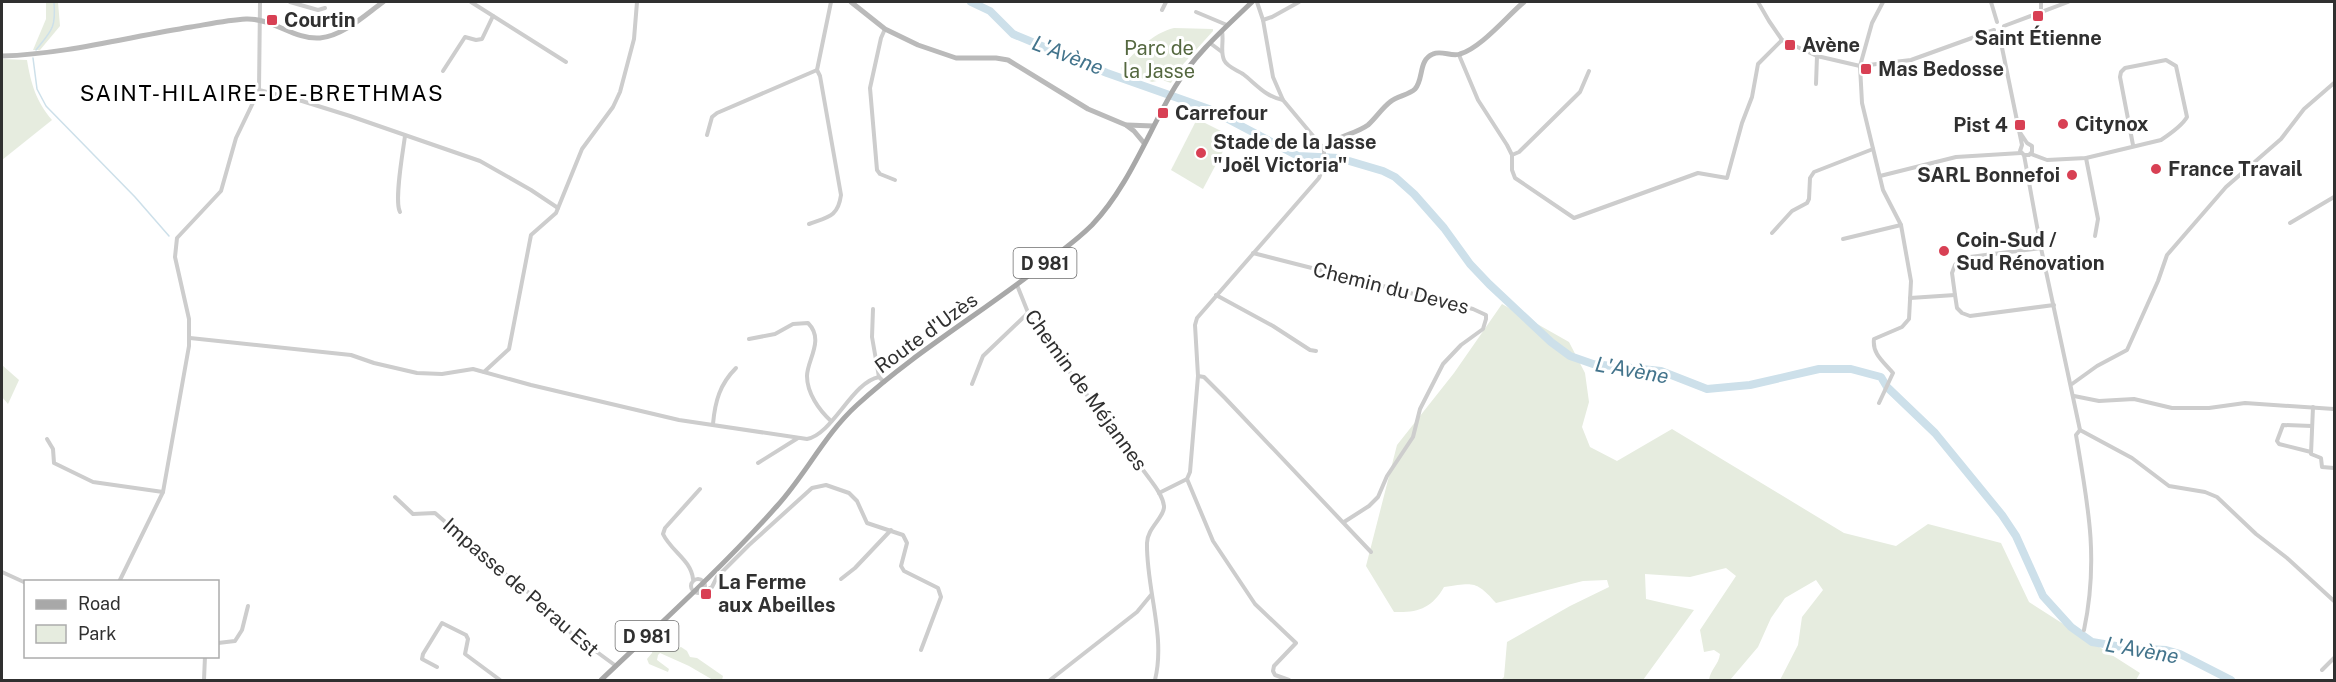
<svg xmlns="http://www.w3.org/2000/svg" width="2336" height="682" font-family="'Public Sans',sans-serif">
<rect width="100%" height="100%" fill="#fff"/>
<g fill="#e6ecdf">
<path d="M 46,2 L 58,2 L 60,26 L 40,50 L 33,50 L 46,19 Z"/>
<path d="M 1174,28 L 1213,29 L 1213,31 L 1177,71 L 1171,83 L 1162,80 L 1152,82 L 1122,71 L 1121,68 C 1134,52 1153,33 1174,28 Z"/>
<path d="M 2,59 L 27,60 C 31,84 36,101 52,120 L 2,160 Z"/>
<path d="M 1197,119 L 1231,136 L 1203,189 L 1171,170 Z"/>
<path d="M 1502,304 L 1569,342 L 1585,373 L 1589,402 L 1582,427 L 1590,447 L 1617,461 L 1672,429 L 1844,533 L 1896,546 L 1928,524 L 2001,543 L 2029,602 L 2140,673 L 2136,680 L 1780,680 L 1798,645 L 1802,617 L 1823,590 L 1816,580 L 1785,598 L 1771,618 L 1758,647 L 1730,680 L 1709,680 C 1710,670 1719,664 1720,654 L 1714,650 L 1704,652 L 1700,630 L 1736,576 L 1726,568 L 1690,577 L 1645,574 L 1646,599 L 1694,610 L 1643,680 L 1501,680 L 1504,677 L 1507,642 L 1570,606 L 1609,587 L 1607,580 L 1583,581 L 1496,603 C 1476,580 1473,583 1444,587 C 1432,608 1418,613 1394,612 L 1366,566 L 1397,445 L 1454,373 Z"/>
<path d="M 2,365 L 19,380 L 8,404 L 2,397 Z"/>
<path d="M 655,636 L 675,649 L 681,647 L 687,651 L 690,657 L 697,658 L 723,676 L 722,680 L 713,680 L 689,666 L 660,653 L 658,655 L 657,660 L 669,669 L 668,672 L 649,664 L 647,659 L 652,653 L 655,642 L 653,638 Z"/>
</g>
<g fill="none" stroke-linecap="round" stroke-linejoin="round">
<g stroke="#cde0ea" stroke-width="1.5">
<path d="M 36,50 C 52,30 56,28 54,2"/>
<path d="M 33,58 L 37,89 L 46,106 L 135,197 L 169,236"/>
</g>
<path stroke="#cde0ea" stroke-width="8" d="M 971,2 L 990,11 L 1013,34 L 1107,73 L 1209,109 L 1298,156 L 1339,158 L 1383,171 L 1395,177 L 1414,194 L 1444,228 L 1470,264 L 1489,284 L 1551,342 L 1570,356 L 1593,364 L 1661,371 L 1707,389 L 1750,385 L 1819,369 L 1851,369 L 1881,377 L 1887,387 L 1935,433 L 2002,515 L 2016,536 L 2043,596 L 2071,627 L 2092,642 L 2128,648 L 2166,650 L 2180,654 L 2231,680"/>
<g stroke="#cdcdcd" stroke-width="4">
<path d="M 290,2 L 318,10 L 325,8"/>
<path d="M 471,2 L 566,62"/>
<path d="M 1257,2 L 1263,20 L 1273,77 L 1283,100"/>
<path d="M 1758,2 L 1769,21 L 1782,40 L 1817,56 L 1860,66 L 1911,60 L 1994,30"/>
<path d="M 1991,2 L 1997,22"/>
<path d="M 1162,10 L 1166,2"/>
<path d="M 2041,10 L 2041,2"/>
<path d="M 1196,12 L 1227,25"/>
<path d="M 1263,20 L 1272,17 L 1299,2"/>
<path d="M 2004,26 L 2068,2"/>
<path d="M 885,29 L 881,38 L 870,88 L 877,170 L 880,174 L 895,180"/>
<path d="M 1222,31 C 1224,41 1220,51 1224,60 C 1227,67 1237,70 1243,74 C 1256,84 1266,97 1283,100 L 1324,149 L 1324,155"/>
<path d="M 1999,33 L 2022,145 L 2020,151 L 2024,155 L 2029,155 L 2032,152 L 2032,146 L 2027,143 L 2019,131"/>
<path d="M 1210,43 L 1222,52"/>
<path d="M 1459,55 L 1478,100 L 1507,145 L 1512,155 L 1512,170 L 1515,178 L 1574,218 L 1698,173 L 1727,178 L 1742,123 L 1752,97 L 1758,64 L 1782,40"/>
<path d="M 443,71 L 465,37 L 476,40 L 482,39 L 493,16"/>
<path d="M 1816,84 L 1817,56"/>
<path d="M 259,90 L 302,101 L 350,116 L 480,161 L 531,190 L 558,208"/>
<path d="M 707,135 L 712,117 L 717,113 L 817,70"/>
<path d="M 2031,154 L 2047,160 L 2086,158 L 2161,140 C 2170,134 2182,126 2187,117 L 2176,66 L 2166,60 L 2125,68 L 2121,72 L 2120,77 L 2133,145"/>
<path d="M 1512,155 L 1519,152 L 1580,92 L 1589,71"/>
<path d="M 2024,155 L 2041,248 L 2080,430 L 2132,458 L 2169,486 L 2205,492 L 2217,497 L 2256,534 L 2287,558 L 2334,601"/>
<path d="M 2086,158 L 2098,219 L 2095,236"/>
<path d="M 1880,176 L 1956,157 L 2021,153"/>
<path d="M 400,212 C 394,201 403,151 405,136"/>
<path d="M 2290,223 L 2334,197"/>
<path d="M 809,224 C 828,217 838,217 841,195 L 820,76 L 817,70 L 831,2"/>
<path d="M 1772,233 L 1792,211 L 1807,203 L 1809,199 L 1810,178 L 1814,172 L 1873,149"/>
<path d="M 1843,239 L 1901,225"/>
<path d="M 2041,248 L 1962,258 L 1955,265 L 1952,273 L 1955,295 L 1957,308 L 1962,313 L 1970,316 L 2054,305"/>
<path d="M 1253,253 L 1473,309 L 1486,315 L 1486,319 L 1483,329 L 1461,345 L 1443,364 L 1420,409 L 1413,437 L 1387,476 L 1378,497 L 1369,506 L 1344,522"/>
<path d="M 1017,285 L 1031,320 L 1149,478 C 1155,486 1163,496 1164,506 C 1165,517 1147,528 1147,543 C 1146,588 1166,636 1155,680"/>
<path d="M 1216,295 L 1273,326 L 1310,350 L 1316,351"/>
<path d="M 1910,298 L 1955,295"/>
<path d="M 873,309 L 872,337 L 879,377"/>
<path d="M 190,338 L 351,355 L 374,363 L 417,373 L 442,374 L 473,369 L 531,385 L 679,420 L 807,439 C 833,434 852,382 879,377 L 884,382"/>
<path d="M 749,339 L 775,334 L 793,324 L 808,323 C 825,340 807,360 807,376 C 807,393 819,410 831,421"/>
<path d="M 484,372 L 509,349 L 531,235 L 556,213 L 582,149 L 613,107 L 620,92 L 634,39 L 637,2"/>
<path d="M 1198,376 L 1204,377 L 1225,398 L 1371,552"/>
<path d="M 972,384 L 983,356 L 1028,313"/>
<path d="M 2072,384 L 2097,366 L 2127,350 L 2158,281 L 2167,255 L 2226,187 L 2281,139 L 2304,109 L 2334,83"/>
<path d="M 2074,396 L 2099,401 L 2134,399 L 2172,408 L 2209,408 L 2245,403 L 2334,409"/>
<path d="M 1879,403 L 1893,373 C 1884,362 1872,354 1874,339 L 1902,327 L 1909,319 L 1911,281 L 1901,225 L 1883,190 L 1862,103 L 1860,66 L 1872,23 L 1883,2"/>
<path d="M 2313,407 L 2311,454 L 2321,458 L 2322,467 L 2334,468"/>
<path d="M 713,424 C 715,401 720,384 736,368"/>
<path d="M 2080,430 L 2076,435 C 2088,505 2099,559 2084,630"/>
<path d="M 47,439 L 53,449 L 54,463 L 93,482 L 163,492"/>
<path d="M 2311,452 L 2279,444 L 2277,441 L 2283,425 L 2312,426"/>
<path d="M 758,463 L 798,438"/>
<path d="M 1187,479 L 1213,541 L 1255,604 L 1296,643 L 1274,666 L 1273,671 L 1275,675 L 1289,680"/>
<path d="M 1159,493 L 1187,479 L 1190,472 L 1198,376 L 1195,325 L 1197,318 L 1319,178 L 1322,170"/>
<path d="M 395,497 L 413,514 L 435,513 L 511,579 L 551,610 L 571,633 L 616,666"/>
<path d="M 2,572 L 26,583"/>
<circle cx="698" cy="586" r="7"/>
<path d="M 693,579 C 691,560 671,551 663,534 L 665,528 L 700,489"/>
<path d="M 841,579 L 855,568 L 891,530"/>
<path d="M 119,582 L 163,492 L 189,346 L 189,319 L 175,257 L 177,238 L 221,191 L 236,138 L 259,90 L 260,2"/>
<path d="M 706,590 L 712,587 L 717,577 L 749,545 L 812,488 L 826,485 L 849,493 L 857,501 L 867,523 L 903,535 L 907,543 L 901,566 L 904,571 L 938,588 L 941,597 L 921,650"/>
<path d="M 218,643 L 235,641 L 242,630 L 248,606"/>
<path d="M 437,667 L 422,659 L 423,654 L 442,623 L 466,635 L 468,639 L 465,654 L 500,680"/>
<path d="M 2322,670 L 2334,658"/>
<path d="M 204,680 L 205,656"/>
<path d="M 1050,680 L 1137,612 L 1151,595"/>
</g>
<g stroke="#bababa" stroke-width="5">
<path d="M 851,2 L 885,29 L 918,45 L 956,58 L 996,58 L 1008,60 L 1088,109 L 1126,125 L 1134,131 L 1144,143"/>
<path d="M 2,56 C 66,54 128,37 191,27 C 209,24 228,20 246,19 C 273,18 294,40 320,38 C 343,36 365,15 383,2"/>
<path d="M 1127,125 L 1153,126"/>
<path d="M 1324,149 C 1335,136 1354,135 1368,125 C 1376,118 1382,108 1390,102 C 1397,96 1409,95 1415,89 C 1424,79 1418,60 1433,54 C 1441,50 1452,57 1460,54 C 1481,48 1507,16 1524,2"/>
</g>
<path stroke="#a8a8a8" stroke-width="5" d="M 601,680 C 661,623 723,567 777,506 C 806,474 825,434 857,405 C 911,355 978,315 1036,270 C 1055,256 1075,242 1092,225 C 1129,186 1148,132 1175,87 C 1195,54 1225,28 1252,2"/>
</g>
<g fill="#d84054" stroke="#fff" stroke-width="2">
<rect x="2032" y="10" width="12" height="12" rx="3"/>
<rect x="266" y="14" width="12" height="12" rx="3"/>
<rect x="1784" y="39" width="12" height="12" rx="3"/>
<rect x="1860" y="63" width="12" height="12" rx="3"/>
<rect x="1157" y="107" width="12" height="12" rx="3"/>
<circle cx="2063" cy="124" r="6"/>
<rect x="2014" y="119" width="12" height="12" rx="3"/>
<circle cx="1201" cy="153" r="6"/>
<circle cx="2156" cy="169" r="6"/>
<circle cx="2072" cy="175" r="6"/>
<circle cx="1944" cy="251" r="6"/>
<rect x="700" y="588" width="12" height="12" rx="3"/>
</g>
<g text-anchor="middle" dominant-baseline="central" stroke-width="6" stroke-linejoin="round" paint-order="stroke">
<g fill="#fff" stroke="#6e6e6e" stroke-width="1.5">
<rect x="1013.5" y="248" width="63" height="30" rx="4.5"/>
<rect x="615.5" y="621" width="63" height="30" rx="4.5"/>
</g>
<g font-size="18" font-weight="bold" fill="#303030">
<text x="1045" y="263">D 981</text>
<text x="647" y="636">D 981</text>
</g>
<g font-size="20" font-weight="bold" fill="#303030" stroke="#fff" text-anchor="start">
<text x="284" y="20">Courtin</text>
<text x="2038" y="38" text-anchor="middle">Saint Étienne</text>
<text x="1802" y="45">Avène</text>
<text x="1878" y="69">Mas Bedosse</text>
<text x="1175" y="113">Carrefour</text>
<text x="2075" y="124">Citynox</text>
<text x="2008" y="125" text-anchor="end">Pist 4</text>
<text x="1213" y="142">Stade de la Jasse<tspan x="1213" dy="23">"Joël Victoria"</tspan></text>
<text x="2168" y="169">France Travail</text>
<text x="2060" y="175" text-anchor="end">SARL Bonnefoi</text>
<text x="1956" y="240">Coin-Sud /<tspan x="1956" dy="23">Sud Rénovation</tspan></text>
<text x="718" y="582">La Ferme<tspan x="718" dy="23">aux Abeilles</tspan></text>
</g>
<g font-size="20" fill="#556840" stroke="#fff">
<text x="1159" y="48">Parc de<tspan x="1159" dy="23">la Jasse</tspan></text>
</g>
<g font-size="20" fill="#303030" stroke="#fff">
<text transform="translate(1391 288) rotate(14)">Chemin du Deves</text>
<text transform="translate(926 333) rotate(-36)">Route d'Uzès</text>
<text transform="translate(1086 390) rotate(54)">Chemin de Méjannes</text>
<text transform="translate(521 587) rotate(41)">Impasse de Perau Est</text>
</g>
<g font-size="21" font-style="italic" fill="#43748c" stroke="#fff">
<text transform="translate(1068 55) rotate(21)">L'Avène</text>
<text transform="translate(1632 370) rotate(10)">L'Avène</text>
<text transform="translate(2142 650) rotate(10)">L'Avène</text>
</g>
<g font-size="22" letter-spacing="1.5" fill="#000" stroke="#fff">
<text x="262" y="93">SAINT-HILAIRE-DE-BRETHMAS</text>
</g>
</g>
<rect width="2336" height="682" fill="none" stroke="#303030" stroke-width="6"/>
<rect x="24" y="580" width="195" height="78" fill="#ffffff" stroke="#acacac" stroke-width="1.5"/>
<rect x="36" y="600" width="30" height="9" fill="#a8a8a8" stroke="#acacac" stroke-width="1.5"/>
<text x="78" y="610" font-size="18" fill="#303030">Road</text>
<rect x="36" y="625" width="30" height="18" fill="#e6ecdf" stroke="#acacac" stroke-width="1.5"/>
<text x="78" y="640" font-size="18" fill="#303030">Park</text>
</svg>
